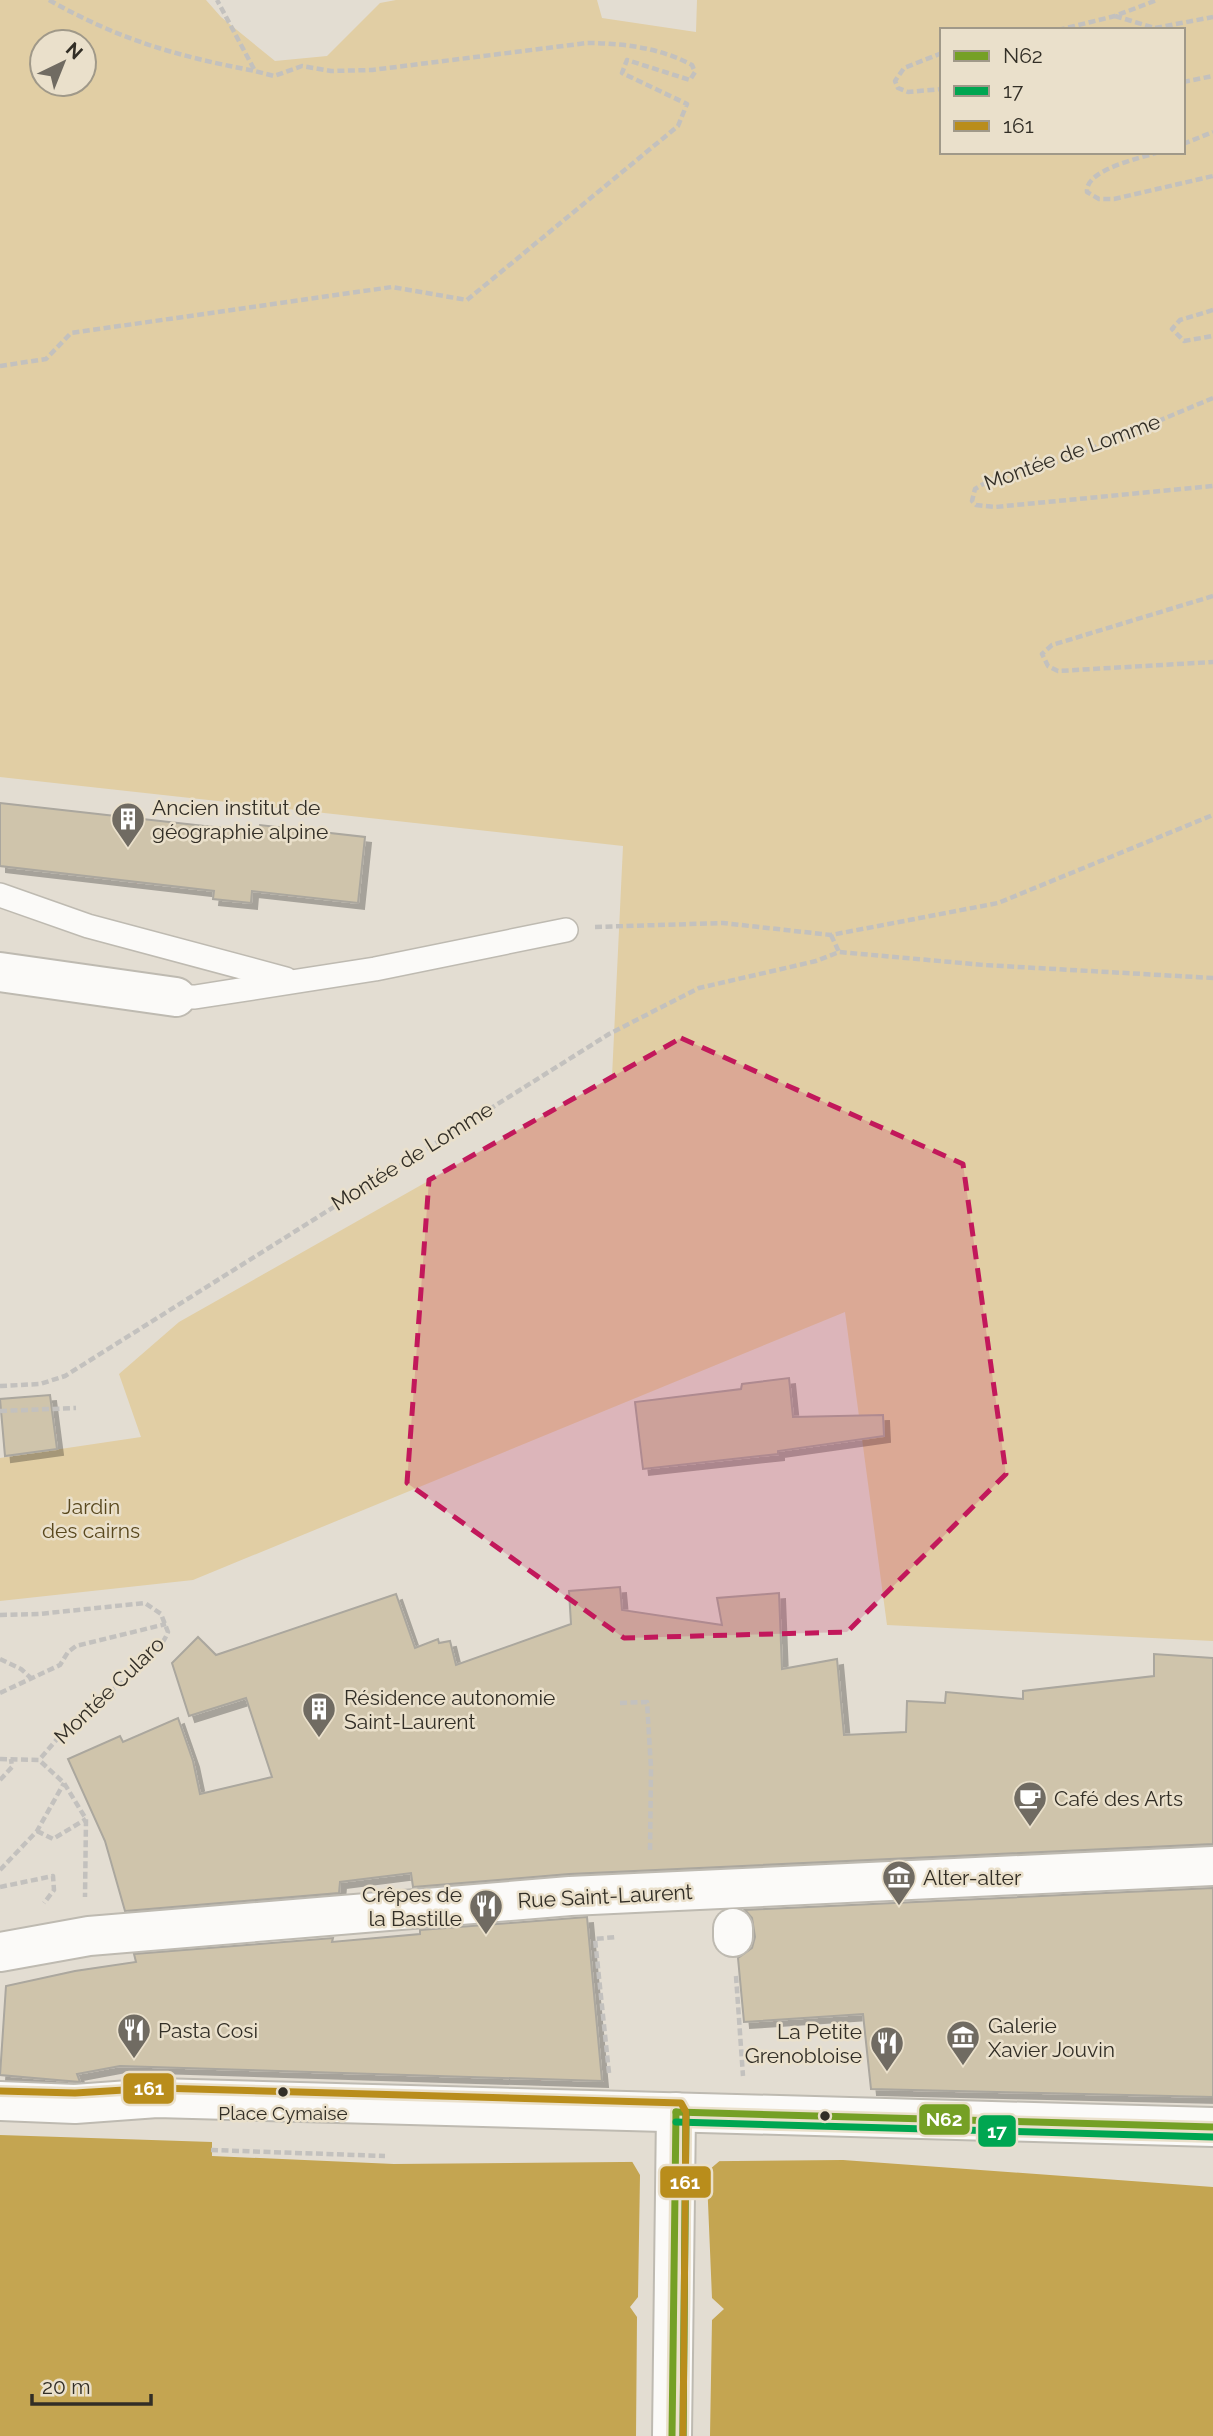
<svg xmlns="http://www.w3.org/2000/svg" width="1213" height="2436" font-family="Raleway,sans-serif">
<defs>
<filter id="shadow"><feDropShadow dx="6" dy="6" stdDeviation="0" flood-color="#0004"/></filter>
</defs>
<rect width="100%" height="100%" fill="#e3ddd2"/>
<path fill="#e1cea4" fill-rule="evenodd" d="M 0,0 L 206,0 L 221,17 L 275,61 L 327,56 L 380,3 L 396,0 L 597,0 L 602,18 L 696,32 L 697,0 L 1213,0 L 1213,1641 L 887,1625 L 845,1312 L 193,1580 L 0,1601 L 0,1458 L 141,1437 L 119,1374 L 179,1322 L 612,1077 L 623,846 L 0,777 ZM 942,30 L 1183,30 L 1183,152 L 942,152 ZM 42,42 L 84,42 L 84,84 L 42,84 Z"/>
<path fill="#c4a551" d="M 0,2135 L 212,2142 L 212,2156 L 394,2164 L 843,2160 L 1213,2187 L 1213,2436 L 0,2436 Z"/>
<path fill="#e3ddd2" d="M 630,2158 L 723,2158 L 709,2170 L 707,2179 L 712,2298 L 724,2309 L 712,2320 L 710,2436 L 636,2436 L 637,2317 L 630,2307 L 638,2297 L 640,2175 Z"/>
<g fill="#cfc4ab" stroke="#aba79e" stroke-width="2" filter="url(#shadow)">
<path d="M 0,803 L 259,832 L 260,825 L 365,837 L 358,903 L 252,891 L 251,903 L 213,899 L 214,891 L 0,866 Z"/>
<path d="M 789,1378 L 793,1417 L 883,1415 L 884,1436 L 778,1451 L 778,1454 L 643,1469 L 635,1402 L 741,1389 L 742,1384 Z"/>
<path d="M 50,1395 L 57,1449 L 5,1456 L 0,1399 Z"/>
<path d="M 620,1587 L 622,1610 L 722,1625 L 717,1598 L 779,1593 L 782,1669 L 837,1659 L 844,1735 L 906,1732 L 907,1701 L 945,1703 L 946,1692 L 1023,1699 L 1023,1691 L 1154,1676 L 1154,1654 L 1213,1658 L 1213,1844 L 569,1874 L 413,1887 L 411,1873 L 340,1882 L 339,1893 L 125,1911 L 105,1841 L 68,1759 L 120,1736 L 123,1742 L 178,1718 L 193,1761 L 200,1794 L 272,1777 L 246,1698 L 189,1716 L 172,1663 L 198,1637 L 216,1655 L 396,1594 L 415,1648 L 438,1639 L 439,1643 L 450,1641 L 456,1665 L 571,1624 L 569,1591 Z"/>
<path d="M 1213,1888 L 1213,2097 L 871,2089 L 863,2014 L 744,2022 L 738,1958 L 752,1948 L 755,1937 L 752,1918 L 745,1910 Z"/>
<path d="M 587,1917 L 602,2081 L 120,2066 L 77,2074 L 80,2082 L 0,2075 L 6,1986 L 75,1971 L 136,1962 L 134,1954 L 333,1938 L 332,1942 L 420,1934 L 420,1930 Z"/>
</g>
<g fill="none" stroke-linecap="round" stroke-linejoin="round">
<g stroke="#bebab1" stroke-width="26">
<g id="lane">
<path d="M 0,895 L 88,926 L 286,979"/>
<path d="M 176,997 L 195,997 L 375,969 L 566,930"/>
</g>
</g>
<g stroke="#bebab1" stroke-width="42">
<g id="street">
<path d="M 0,972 L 176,997"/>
<path d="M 733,1928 L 733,1937"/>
<path d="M 0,1952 L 89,1936 L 570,1896 L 1213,1866"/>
</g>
</g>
<g stroke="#bebab1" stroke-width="42">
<g id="secondary">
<path d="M 0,2101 L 75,2104 L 157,2098 L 1213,2127"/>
<path d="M 672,2436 L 676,2112"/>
</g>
</g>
<g stroke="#c3c1be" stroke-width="4.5" stroke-dasharray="7 3.5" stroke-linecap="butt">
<path d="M 49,0 C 120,40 176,56 255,71"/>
<path d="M 1115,16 L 1155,28 L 1213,17"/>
<path d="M 1058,30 L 1115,16 L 1157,0"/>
<path d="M 942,53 L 904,68 L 895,81 L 898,88 L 908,92 L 942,89"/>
<path d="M 1183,82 L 1213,76"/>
<path d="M 1183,144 L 1213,132"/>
<path d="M 1159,152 C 1142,158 1085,169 1087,192 L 1099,199 L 1114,199 L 1213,176"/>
<path d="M 1213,310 L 1180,320 L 1172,329 L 1184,341 L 1213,336"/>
<path d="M 0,366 L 46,359 L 71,333 L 392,287 L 467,300 L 678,126 L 687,104 L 622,73 L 627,60 L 690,80 L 695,72 L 692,65 C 661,48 622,43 587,43 L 372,70 L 331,71 L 302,66 L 274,76 L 255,71 L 217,0"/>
<path d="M 1213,398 L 1118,438 L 1054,463 L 990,480 L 975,489 L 972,501 L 976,505 L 995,507 L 1213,486"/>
<path d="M 1213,596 L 1052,645 L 1042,654 L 1048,666 L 1058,671 L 1213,662"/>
<path d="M 595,927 L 723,923 L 831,935 L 998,903 L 1213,815"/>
<path d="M 831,935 L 839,952"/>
<path d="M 0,1386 L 40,1384 L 65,1376 L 609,1034 L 699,988 L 816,961 L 839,952 L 984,965 L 1213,978"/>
<path d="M 0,1411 L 76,1408"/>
<path d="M 0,1615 L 39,1614 L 145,1603 L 161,1614 L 168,1632 C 156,1662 109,1691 85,1711 C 68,1725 54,1743 39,1760"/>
<path d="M 0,1659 L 21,1669 L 32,1679"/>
<path d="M 0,1693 L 60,1665 L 68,1652 L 76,1646 L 166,1624"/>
<path d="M 620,1703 L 647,1702 L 651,1768 L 650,1853"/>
<path d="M 0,1759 L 39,1760 L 64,1783 L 86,1819 L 85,1897"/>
<path d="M 0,1780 L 12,1767 L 11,1759"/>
<path d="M 37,1831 L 53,1839 L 86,1819"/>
<path d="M 0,1870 L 37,1831 L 64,1783"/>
<path d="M 0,1887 L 53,1876 L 54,1890 L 44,1903"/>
<path d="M 736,1976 L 743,2076"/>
<path d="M 609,2073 L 595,1939 L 616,1937"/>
<path d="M 211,2150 L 385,2156"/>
</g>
<use href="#lane" stroke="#fbfaf8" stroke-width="23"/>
<use href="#street" stroke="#fbfaf8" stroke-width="38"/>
<use href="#secondary" stroke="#fbfaf8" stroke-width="38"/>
<g stroke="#eae0cb" stroke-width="12">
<g id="bus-1">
<path d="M 676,2112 L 1213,2127"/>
<path d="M 672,2436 L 676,2112"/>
</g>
</g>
<g stroke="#eae0cb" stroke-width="12">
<g id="bus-2">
<path d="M 676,2122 L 1213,2137"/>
<path d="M 683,2436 L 686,2112"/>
</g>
</g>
<g stroke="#eae0cb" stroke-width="12">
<path id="bus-3" d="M 0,2091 L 75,2093 L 157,2088 L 681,2103 L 686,2112 L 683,2436"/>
</g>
<use href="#bus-1" stroke="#75a025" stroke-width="7"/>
<use href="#bus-2" stroke="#00a651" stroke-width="7"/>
<use href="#bus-3" stroke="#b98d1b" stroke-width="7"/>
</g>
<path fill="#c2185b" fill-opacity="0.2" stroke="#c2185b" stroke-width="5" stroke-dasharray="14 9" stroke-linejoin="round" d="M 681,1038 L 963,1164 L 1006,1474 L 847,1632 L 624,1638 L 407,1483 L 429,1180 Z"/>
<defs>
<g id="building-pin" transform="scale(1.75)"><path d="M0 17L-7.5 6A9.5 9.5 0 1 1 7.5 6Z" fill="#706b62" stroke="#eae0cb"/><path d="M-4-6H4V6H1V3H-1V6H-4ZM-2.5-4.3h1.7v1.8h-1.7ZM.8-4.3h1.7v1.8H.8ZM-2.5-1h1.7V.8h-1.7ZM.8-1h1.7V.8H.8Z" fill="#fff"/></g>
<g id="cafe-pin" transform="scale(1.75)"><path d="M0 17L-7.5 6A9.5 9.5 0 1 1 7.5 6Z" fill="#706b62" stroke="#eae0cb"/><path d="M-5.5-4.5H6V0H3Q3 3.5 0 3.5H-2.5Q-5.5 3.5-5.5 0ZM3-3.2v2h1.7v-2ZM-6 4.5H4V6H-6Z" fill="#fff"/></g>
<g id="museum-pin" transform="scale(1.75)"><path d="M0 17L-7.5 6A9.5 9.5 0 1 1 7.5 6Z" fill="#706b62" stroke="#eae0cb"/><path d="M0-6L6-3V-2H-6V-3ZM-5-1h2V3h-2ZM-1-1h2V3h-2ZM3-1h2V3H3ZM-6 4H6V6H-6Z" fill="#fff"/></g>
<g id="restaurant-pin" transform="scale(1.75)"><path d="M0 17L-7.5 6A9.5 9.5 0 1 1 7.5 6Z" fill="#706b62" stroke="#eae0cb"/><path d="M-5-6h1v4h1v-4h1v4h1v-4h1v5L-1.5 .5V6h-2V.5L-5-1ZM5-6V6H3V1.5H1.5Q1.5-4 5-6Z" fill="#fff"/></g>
</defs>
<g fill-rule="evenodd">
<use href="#building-pin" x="128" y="819"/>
<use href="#building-pin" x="319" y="1709"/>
<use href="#cafe-pin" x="1030" y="1798"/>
<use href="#museum-pin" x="899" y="1877"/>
<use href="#restaurant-pin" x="486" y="1906"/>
<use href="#restaurant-pin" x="134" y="2030"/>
<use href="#museum-pin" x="963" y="2037"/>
<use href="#restaurant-pin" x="887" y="2043"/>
</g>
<g fill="#322e26" stroke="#eae0cb" stroke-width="2.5">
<circle cx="283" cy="2092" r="6"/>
<circle cx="825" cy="2116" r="6"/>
</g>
<g text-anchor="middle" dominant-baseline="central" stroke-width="5" stroke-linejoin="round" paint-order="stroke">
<g font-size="19" fill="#322e26" stroke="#eae0cb">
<text x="283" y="2113">Place Cymaise</text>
</g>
<g font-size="21" fill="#322e26" stroke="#eae0cb">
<text transform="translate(1072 452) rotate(-20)">Montée de Lomme</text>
<text transform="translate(412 1156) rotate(-32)">Montée de Lomme</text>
<text transform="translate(109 1690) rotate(-44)">Montée Cularo</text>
<text transform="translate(605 1896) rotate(-3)">Rue Saint-Laurent</text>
</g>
<g font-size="21" fill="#322e26" stroke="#eae0cb" text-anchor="start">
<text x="152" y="807">Ancien institut de<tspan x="152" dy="24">géographie alpine</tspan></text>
<text x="344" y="1697">Résidence autonomie<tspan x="344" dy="24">Saint-Laurent</tspan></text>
<text x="1054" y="1798">Café des Arts</text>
<text x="923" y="1877">Alter-alter</text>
<text x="462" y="1894" text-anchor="end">Crêpes de<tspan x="462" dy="24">la Bastille</tspan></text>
<text x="988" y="2025">Galerie<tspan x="988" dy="24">Xavier Jouvin</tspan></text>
<text x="158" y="2030">Pasta Cosi</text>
<text x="862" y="2031" text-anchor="end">La Petite<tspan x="862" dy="24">Grenobloise</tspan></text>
</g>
<g font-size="21" fill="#59481e" stroke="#eae0cb">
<text x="91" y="1506">Jardin<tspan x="91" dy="24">des cairns</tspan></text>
</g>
</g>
<g stroke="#eae0cb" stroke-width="2.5">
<rect x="122" y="2072" width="53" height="33" rx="7" fill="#b98d1b"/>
<rect x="918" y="2103" width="53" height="33" rx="7" fill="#75a025"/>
<rect x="977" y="2114" width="40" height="34" rx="7" fill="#00a651"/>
<rect x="659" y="2165" width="53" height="34" rx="7" fill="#b98d1b"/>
</g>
<g font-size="19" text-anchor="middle" font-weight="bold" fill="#fff">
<text x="149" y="2095">161</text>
<text x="944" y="2126">N62</text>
<text x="997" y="2138">17</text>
<text x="685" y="2189">161</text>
</g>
<rect x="940" y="28" width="245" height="126" fill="#eae0cb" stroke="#a09989" stroke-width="2"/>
<rect x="954" y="51" width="35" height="10" fill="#75a025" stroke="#a09989" stroke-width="2"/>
<text x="1003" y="63" font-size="21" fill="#322e26">N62</text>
<rect x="954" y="86" width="35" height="10" fill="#00a651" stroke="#a09989" stroke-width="2"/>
<text x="1003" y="98" font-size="21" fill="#322e26">17</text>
<rect x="954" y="121" width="35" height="10" fill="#b98d1b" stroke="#a09989" stroke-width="2"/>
<text x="1003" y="133" font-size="21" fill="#322e26">161</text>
<g transform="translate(63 63) rotate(43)"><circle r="33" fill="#eae0cb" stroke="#a09989" stroke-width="2"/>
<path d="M0-5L12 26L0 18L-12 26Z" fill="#706b62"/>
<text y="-10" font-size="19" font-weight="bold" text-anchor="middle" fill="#322e26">N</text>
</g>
<path d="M32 2394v10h119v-10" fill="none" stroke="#322e26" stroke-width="3.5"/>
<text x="42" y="2394" font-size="21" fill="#322e26" stroke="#eae0cb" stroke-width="5" paint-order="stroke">20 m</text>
</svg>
